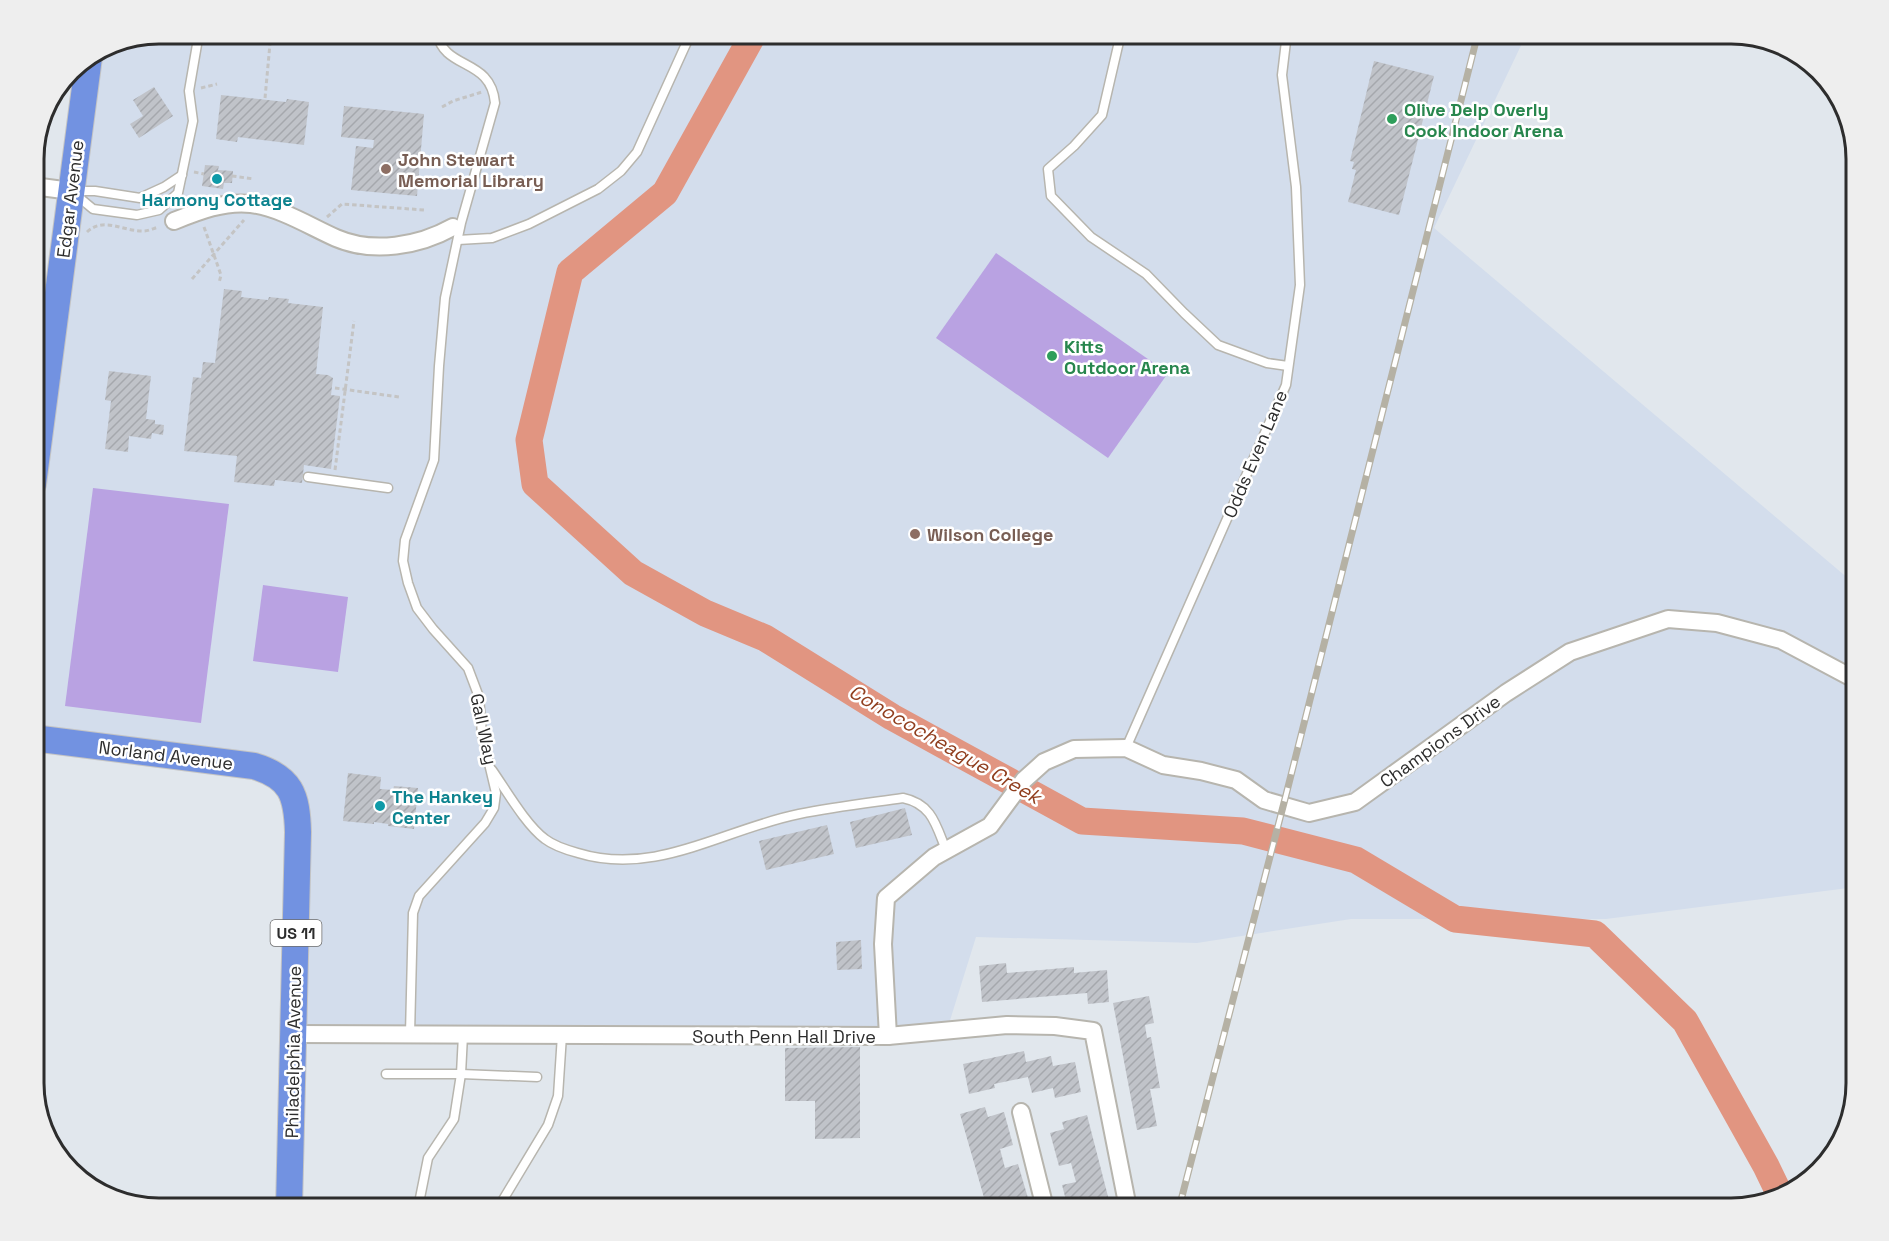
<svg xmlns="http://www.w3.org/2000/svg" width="1889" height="1241" font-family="'Space Grotesk',sans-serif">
<defs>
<pattern id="building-hatch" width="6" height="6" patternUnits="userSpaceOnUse" patternTransform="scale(1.5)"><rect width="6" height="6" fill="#c0c3c9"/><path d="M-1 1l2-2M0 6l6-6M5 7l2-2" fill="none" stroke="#a5a8ad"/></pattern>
</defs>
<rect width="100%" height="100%" fill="#e1e7ed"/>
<path fill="#d3ddec" d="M 159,33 L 1527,33 L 1434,228 L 1856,585 L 1856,887 L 1606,919 L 1351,919 L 1197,943 L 976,937 L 947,1030 L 294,1034 L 284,781 L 33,738 L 33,484 L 89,57 L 111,42 Z"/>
<g fill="#b9a2e2">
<path d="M 996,253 L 1168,373 L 1108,458 L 936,338 Z"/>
<path d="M 93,488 L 229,504 L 201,723 L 65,706 Z"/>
<path d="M 263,585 L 348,597 L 338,672 L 253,661 Z"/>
</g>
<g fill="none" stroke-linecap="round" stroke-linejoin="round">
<path stroke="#e19581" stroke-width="27" d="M 754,33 L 665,193 L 570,272 L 529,440 L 535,484 L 633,573 L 705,613 L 765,638 L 892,717 L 1082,821 L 1243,831 L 1356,860 L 1455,919 L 1595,934 L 1685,1021 L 1766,1166 L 1780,1195"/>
</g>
<g fill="url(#building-hatch)">
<path d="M 1374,61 L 1434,76 L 1399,215 L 1348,202 L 1356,170 L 1352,169 L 1354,162 L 1350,161 Z"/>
<path d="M 154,87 L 173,116 L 139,138 L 130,124 L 143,116 L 133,100 Z"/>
<path d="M 221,95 L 286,102 L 287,99 L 309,102 L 304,145 L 238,137 L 237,142 L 216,139 Z"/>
<path d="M 344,106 L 424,114 L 417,196 L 351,190 L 356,146 L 373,148 L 374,140 L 341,137 Z"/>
<path d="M 205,165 L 219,166 L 218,170 L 233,171 L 232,183 L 224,183 L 223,189 L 202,186 Z"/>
<path d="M 224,289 L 242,291 L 241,297 L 268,300 L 269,297 L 289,299 L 288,303 L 323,307 L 316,374 L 328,375 L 333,378 L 331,395 L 340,396 L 331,469 L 304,465 L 302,483 L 275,480 L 274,486 L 234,482 L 237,456 L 184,451 L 193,377 L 201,378 L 203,362 L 215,363 Z"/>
<path d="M 109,371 L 151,376 L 146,419 L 155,420 L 155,424 L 164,425 L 163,435 L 152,433 L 151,439 L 129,436 L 128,452 L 105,449 L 111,401 L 105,400 Z"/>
<path d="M 348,773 L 381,777 L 380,789 L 393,790 L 394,786 L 418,788 L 414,829 L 388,826 L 388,824 L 374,822 L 374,824 L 343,821 Z"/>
<path d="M 905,808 L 912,835 L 856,848 L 850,822 Z"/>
<path d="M 827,825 L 834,854 L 766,870 L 759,841 Z"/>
<path d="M 861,940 L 862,969 L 837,970 L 836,942 Z"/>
<path d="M 1006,963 L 1007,973 L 1074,967 L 1074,973 L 1107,970 L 1109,1002 L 1088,1004 L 1087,993 L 982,1002 L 979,966 Z"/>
<path d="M 1149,996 L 1154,1023 L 1145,1025 L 1147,1038 L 1151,1037 L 1160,1088 L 1150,1089 L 1157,1126 L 1137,1130 L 1113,1003 Z"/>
<path d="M 860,1047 L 860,1138 L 815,1139 L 815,1101 L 785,1101 L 785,1048 Z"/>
<path d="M 1024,1051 L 1026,1062 L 1051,1056 L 1053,1066 L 1075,1062 L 1081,1092 L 1055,1098 L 1053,1088 L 1032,1093 L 1028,1077 L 994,1084 L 995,1088 L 969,1094 L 963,1064 Z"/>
<path d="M 985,1107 L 988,1117 L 1004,1112 L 1013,1145 L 1000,1149 L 1005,1168 L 1018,1164 L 1028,1198 L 1013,1202 L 1015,1208 L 987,1208 L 960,1114 Z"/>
<path d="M 1087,1115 L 1111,1208 L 1068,1208 L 1062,1185 L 1076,1182 L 1071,1163 L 1059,1166 L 1050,1133 L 1064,1129 L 1062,1122 Z"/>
</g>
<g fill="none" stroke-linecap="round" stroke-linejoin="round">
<g stroke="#b7b5ae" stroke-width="11">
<g id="lane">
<path d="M 1121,33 L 1102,115 L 1074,146 L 1048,169 L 1051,196 L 1091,237 L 1146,274 L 1184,313 L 1218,345 L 1267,363 L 1288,366"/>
<path d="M 75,191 L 95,191 L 140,198 L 164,187 L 182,175"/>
<path d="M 75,194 L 93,209 L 137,215 L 159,210 L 178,193 L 193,121 L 189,91 L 199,33"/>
<path d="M 458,240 L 492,238 L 529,224 L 598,189 L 621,171 L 637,152 L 691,33"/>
<path d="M 308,477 L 388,488"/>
<path d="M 1126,748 L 1286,385 L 1300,285 L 1296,187 L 1282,75 L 1287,33"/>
<path d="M 492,770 C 506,790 526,825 545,839 C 554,846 567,850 578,853 C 656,877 724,829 799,814 C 833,807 868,803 903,798 C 932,804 936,825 946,850"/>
<path d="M 410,1034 L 413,913 L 419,896 L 485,823 L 494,808 L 496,793 L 482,734 L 479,697 L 468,668 L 433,629 L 417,608 L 408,583 L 403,561 L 405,540 L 434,460 L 439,366 L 445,298 L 461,223 L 495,103 C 491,57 444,71 437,33"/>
<path d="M 386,1074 L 461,1074 L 537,1077"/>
<path d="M 420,1208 L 420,1198 L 428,1158 L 454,1119 L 461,1074 L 463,1035"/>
<path d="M 498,1208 L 548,1125 L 558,1096 L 562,1035"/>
</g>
</g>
<g stroke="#b7b5ae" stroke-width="20">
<g id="street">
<path d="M 33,186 L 71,191"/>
<path d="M 174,221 C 199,211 224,201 251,204 C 281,208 309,226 336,238 C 373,254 419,246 453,227"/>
<path d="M 294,1034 L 888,1036 L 1007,1025 L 1055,1026 L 1093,1031 L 1128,1208"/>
<path d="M 888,1036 L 883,944 L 886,898 L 934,857 L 990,826 L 1024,780 L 1044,762 L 1074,749 L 1126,748 L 1163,765 L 1201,771 L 1236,780 L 1264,800 L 1309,813 L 1355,802 L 1506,693 L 1570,652 L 1668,619 L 1717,623 L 1781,640 L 1856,680"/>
<path d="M 1021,1112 L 1045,1208"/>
</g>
</g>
<g stroke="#c4c4c4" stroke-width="28">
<g id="primary">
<path d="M 33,484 L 89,57"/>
<path d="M 33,738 L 254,766 C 291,777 297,795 298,832 L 289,1208"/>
</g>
</g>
<g stroke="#c4c4c4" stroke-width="3" stroke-dasharray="4.5 3" stroke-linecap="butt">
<path d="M 201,88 L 217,84"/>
<path d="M 265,98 L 271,33"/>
<path d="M 442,107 L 453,101 L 482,92"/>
<path d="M 194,172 L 204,174"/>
<path d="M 232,176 L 254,179"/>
<path d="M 327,217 L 342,204 L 424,210"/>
<path d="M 204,227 L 221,275 L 219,283"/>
<path d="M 87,232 C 104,216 124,232 144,231 C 149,231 154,228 159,227"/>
<path d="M 192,279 L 244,220"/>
<path d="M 335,388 L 399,397"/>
<path d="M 335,470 L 354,321"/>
</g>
<use href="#lane" stroke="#fff" stroke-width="8"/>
<use href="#street" stroke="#fff" stroke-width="16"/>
<use href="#primary" stroke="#7292e1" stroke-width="26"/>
<g stroke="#b5b1a4" stroke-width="7">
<path id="rail" d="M 1179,1208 L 1286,795 L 1478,33"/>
</g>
<use href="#rail" stroke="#fff" stroke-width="4.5" stroke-dasharray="14" stroke-linecap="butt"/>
</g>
<g fill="#2e9e5b" stroke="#fff" stroke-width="2">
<circle cx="1392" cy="119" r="6"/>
<circle cx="1052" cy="356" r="6"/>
</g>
<g fill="#8d6e63" stroke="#fff" stroke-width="2">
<circle cx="386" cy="169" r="6"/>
<circle cx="915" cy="534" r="6"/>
</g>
<g fill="#0f9aa8" stroke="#fff" stroke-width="2">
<circle cx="217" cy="179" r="6"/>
<circle cx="380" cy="806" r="6"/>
</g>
<g text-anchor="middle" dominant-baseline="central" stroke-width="5" stroke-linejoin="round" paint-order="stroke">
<rect fill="#fff" stroke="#6c6c6c" stroke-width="1.5" x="270.5" y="920" width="51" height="26" rx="4.5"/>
<g font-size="16" font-weight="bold" fill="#2d2d2d">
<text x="296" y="933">US 11</text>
</g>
<g font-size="18" font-weight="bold" fill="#27864d" stroke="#fff" text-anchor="start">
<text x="1404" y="109">Olive Delp Overly<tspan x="1404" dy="21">Cook Indoor Arena</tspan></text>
<text x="1064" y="346">Kitts<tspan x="1064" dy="21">Outdoor Arena</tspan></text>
</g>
<g font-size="18" font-weight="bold" fill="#785e54" stroke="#fff" text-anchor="start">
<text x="398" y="159">John Stewart<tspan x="398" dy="21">Memorial Library</tspan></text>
<text x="927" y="534">Wilson College</text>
</g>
<g font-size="18" fill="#2d2d2d" stroke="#fff">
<text transform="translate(70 199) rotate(-83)">Edgar Avenue</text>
<text transform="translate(1255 454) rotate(-67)">Odds Even Lane</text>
<text transform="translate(484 729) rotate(78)">Gall Way</text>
<text transform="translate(1440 741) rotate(-36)">Champions Drive</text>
<text transform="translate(166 755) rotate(7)">Norland Avenue</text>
<text x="784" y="1036">South Penn Hall Drive</text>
<text transform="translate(293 1052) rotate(-89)">Philadelphia Avenue</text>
</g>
<g font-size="18" font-weight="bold" fill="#0d838f" stroke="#fff">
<text x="217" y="199">Harmony Cottage</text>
<text x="392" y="796" text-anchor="start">The Hankey<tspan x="392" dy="21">Center</tspan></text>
</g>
<g font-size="20" font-style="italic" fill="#903e1e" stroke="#fff">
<text transform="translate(945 744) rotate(30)">Conococheague Creek</text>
</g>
</g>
<path d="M0 0H1889V1241H0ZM159 44H1731A115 115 0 0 1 1846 159V1083A115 115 0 0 1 1731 1198H159A115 115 0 0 1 44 1083V159A115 115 0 0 1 159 44Z" fill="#eee" fill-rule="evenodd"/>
<path fill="none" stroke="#2d2d2d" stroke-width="3" d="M159 44H1731A115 115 0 0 1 1846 159V1083A115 115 0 0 1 1731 1198H159A115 115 0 0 1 44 1083V159A115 115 0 0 1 159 44Z"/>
</svg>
